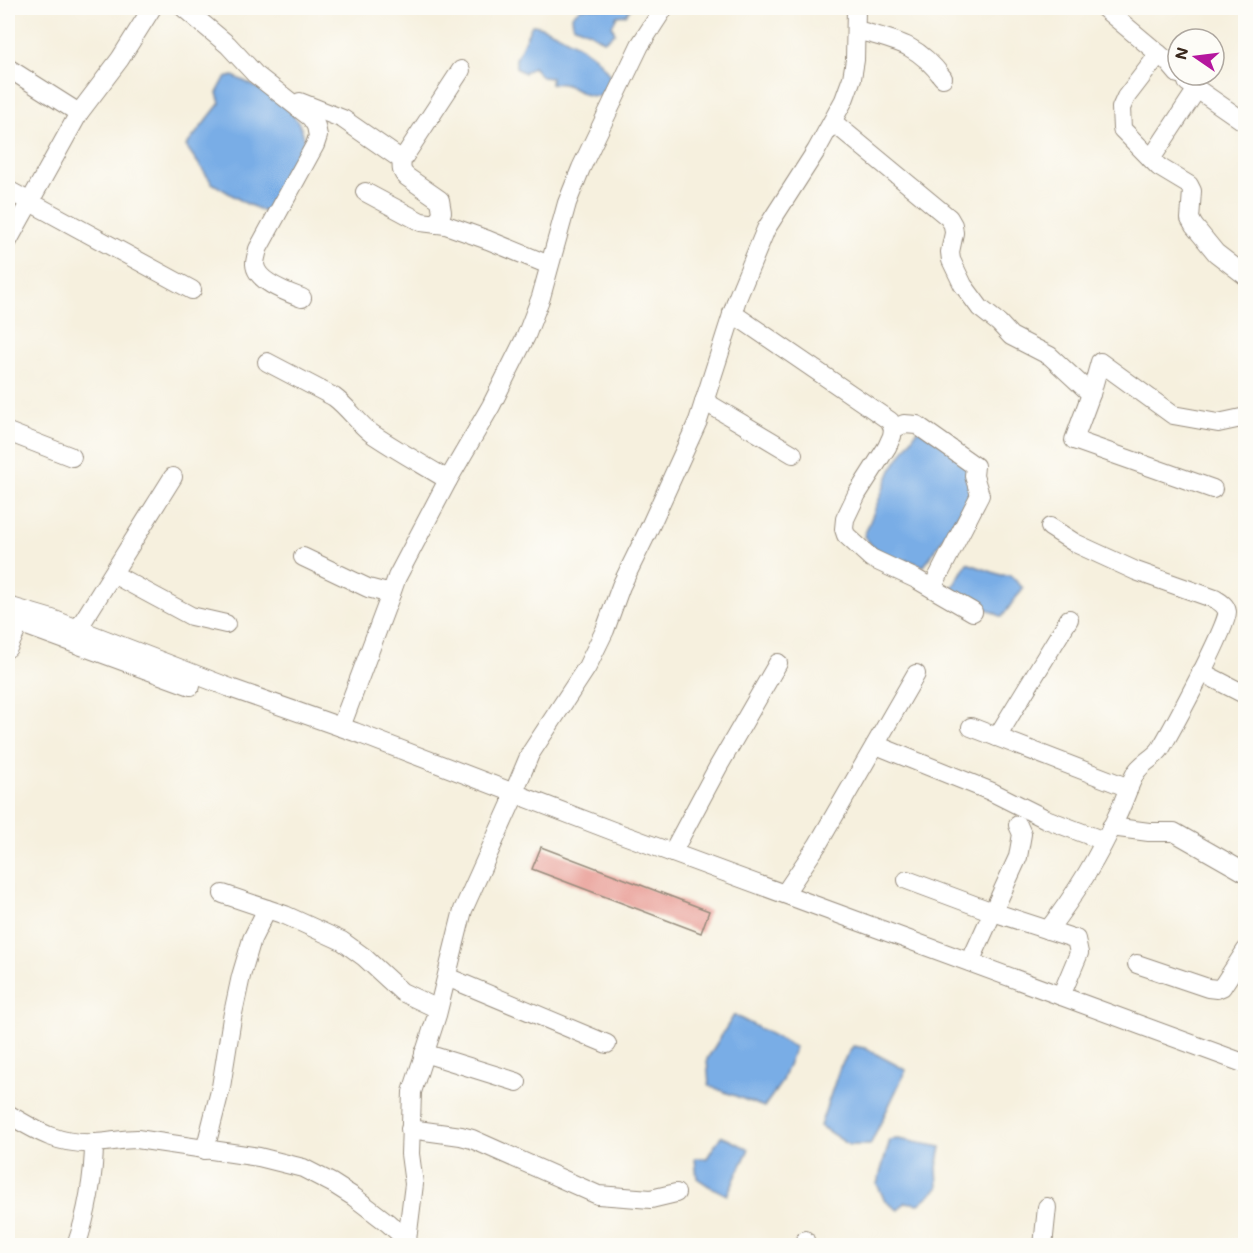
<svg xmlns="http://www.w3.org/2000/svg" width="1253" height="1253" font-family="Mali,sans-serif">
<rect width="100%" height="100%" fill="#fdfcf7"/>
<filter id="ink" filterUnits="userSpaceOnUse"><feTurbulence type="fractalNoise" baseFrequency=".0167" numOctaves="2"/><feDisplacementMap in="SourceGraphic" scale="12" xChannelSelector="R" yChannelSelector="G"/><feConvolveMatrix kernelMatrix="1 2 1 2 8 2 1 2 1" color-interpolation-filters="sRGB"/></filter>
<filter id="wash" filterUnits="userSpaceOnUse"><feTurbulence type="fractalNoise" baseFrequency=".008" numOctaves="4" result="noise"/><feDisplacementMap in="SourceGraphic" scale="24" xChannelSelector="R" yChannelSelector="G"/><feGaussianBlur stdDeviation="1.35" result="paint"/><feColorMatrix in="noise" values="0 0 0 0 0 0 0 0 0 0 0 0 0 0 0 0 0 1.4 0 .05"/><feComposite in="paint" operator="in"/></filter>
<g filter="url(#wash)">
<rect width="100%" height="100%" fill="#f6f0de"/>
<g fill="#79ade6" stroke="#5a6c82" stroke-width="1.5">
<path d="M 581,8 L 631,8 L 626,15 L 617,16 L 612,26 L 615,33 L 604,41 L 591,33 L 573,25 L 572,16 Z"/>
<path d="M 532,25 C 545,25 584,48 595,57 C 602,63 607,71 612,79 L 600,96 C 577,98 573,80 551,84 L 551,78 L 542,77 L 533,67 L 524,73 L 516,68 L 516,59 Z"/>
<path d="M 233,76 C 258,87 305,110 304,143 C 303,161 279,197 270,214 L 245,203 L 212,183 L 186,146 L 220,103 L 217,93 L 225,78 Z"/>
<path d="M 918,429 L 983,470 L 953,524 L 924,566 L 907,560 L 904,567 L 873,547 L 864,536 L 891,470 Z"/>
<path d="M 967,563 L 1001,575 L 1010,575 L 1023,588 L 1002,617 L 951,590 Z"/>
<path d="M 734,1015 L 795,1047 L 781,1083 L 764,1107 L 709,1086 L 707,1059 Z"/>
<path d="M 853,1046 L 865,1048 L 906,1070 L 870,1145 L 849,1145 L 820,1126 L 840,1067 Z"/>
<path d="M 721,1136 L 749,1149 L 727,1195 L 709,1186 L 697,1178 L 695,1158 L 707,1158 Z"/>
<path d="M 898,1139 L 941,1147 L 937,1167 L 938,1188 L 919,1204 L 905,1202 L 898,1210 L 885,1201 L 877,1184 L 890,1140 Z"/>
</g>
<g id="blocks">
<path fill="#e6928a" d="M 541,847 L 709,911 L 701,933 L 532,869 Z"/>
</g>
</g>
<g filter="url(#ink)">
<use href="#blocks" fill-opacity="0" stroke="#988d7e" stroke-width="1.5"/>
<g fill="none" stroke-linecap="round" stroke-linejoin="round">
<g stroke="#988d7e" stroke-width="20">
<g id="minor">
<path d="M 184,8 L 228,45 L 255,74 L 311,118 L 316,126 L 318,136 L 315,145 L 258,249 C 257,254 255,260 255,264 C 256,282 289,293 302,298"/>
<path d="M 1104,8 L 1166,60 L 1178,74"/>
<path d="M 856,30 C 896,41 917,43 943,78"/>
<path d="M 1159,54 L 1126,97 L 1121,108 L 1122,129 L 1159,167 L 1189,185 L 1192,191 L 1190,219 L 1194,226 L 1216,253 L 1246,276"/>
<path d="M 8,68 L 79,113"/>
<path d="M 1187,82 L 1246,123"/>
<path d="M 300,102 L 343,119 L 402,160"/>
<path d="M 833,122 L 949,218 L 953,225 L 954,233 L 950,252 L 951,260 L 963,285 L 980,308 L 999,323 L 1011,336 L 1050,356 L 1091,394"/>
<path d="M 1151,159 L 1197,89"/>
<path d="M 8,190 L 192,290"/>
<path d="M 365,192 L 421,222 L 446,225 L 488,240 L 549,265"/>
<path d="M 437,224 L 442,212 L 440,200 L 407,177 C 401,172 401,168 402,160 L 461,70"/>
<path d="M 8,241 L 79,113 L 120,59 L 152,8"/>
<path d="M 732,313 L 890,421 L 893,429 L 892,436 L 887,447 L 857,494 L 845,519 L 844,529 L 846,535 L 871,558 L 916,579 L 973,612"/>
<path d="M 267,362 L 334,397 C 348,407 357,422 371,433 C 396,450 422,464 448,480"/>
<path d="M 704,401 L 793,454"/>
<path d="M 893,429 L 904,424 L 917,425 L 975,466 L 974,476 L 980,495 L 932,588"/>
<path d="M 8,432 L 72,457"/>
<path d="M 1213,489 L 1074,440 L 1091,394 L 1100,362 L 1173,415 L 1218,423 L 1246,417"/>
<path d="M 303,557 L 368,588 L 391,594 L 397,577 L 448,480 L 491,406 L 526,336 L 541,297 L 567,203 L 581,168 L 640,45 L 664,8"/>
<path d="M 113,574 L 191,616 L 226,624"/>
<path d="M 8,606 L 52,619 L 233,689 L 355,732 L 613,831 L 1246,1064"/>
<path d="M 8,619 L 191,686"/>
<path d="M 78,629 L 173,477"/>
<path d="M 8,648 L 20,623"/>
<path d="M 1201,672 L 1246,695"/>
<path d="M 341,727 L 391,594"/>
<path d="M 971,727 L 1129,788"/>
<path d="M 997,737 L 1069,619"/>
<path d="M 876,745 L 990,791 L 1046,819 L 1104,841"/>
<path d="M 511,799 L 530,754 L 587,667 L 605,630 L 621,586 L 648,531 L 698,421 L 737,299 L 766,229 L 816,151 L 844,100 L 852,78 L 855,60 L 856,8"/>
<path d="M 1111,827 L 1149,832 L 1174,832 L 1246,873"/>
<path d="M 672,853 L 718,767 L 778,663"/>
<path d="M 907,880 L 993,912 L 1076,939 L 1079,953 L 1061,996"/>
<path d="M 785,893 L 818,844 L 916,674"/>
<path d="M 223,894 L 285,915 L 342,941 L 364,957 L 402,992 L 438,1009"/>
<path d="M 1048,930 C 1075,895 1099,856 1117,816 C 1124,802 1128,787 1135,774 C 1141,762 1154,759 1161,748 C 1171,731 1229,625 1227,612 C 1226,605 1220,602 1215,599 L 1136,571 L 1075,543 L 1050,527"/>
<path d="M 970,962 L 1018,857 L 1022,834 L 1018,825"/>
<path d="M 1137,964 L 1208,988 L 1217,989 L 1222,987 L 1246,950"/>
<path d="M 447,977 L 607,1044"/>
<path d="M 424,1053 L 517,1082"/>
<path d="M 8,1114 C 38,1132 59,1145 95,1143 C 110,1142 123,1139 137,1139 L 259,1157 L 303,1168 L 332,1183 L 354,1197 L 388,1223 L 407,1240 L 409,1246"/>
<path d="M 410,1129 L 461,1136 L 472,1139 L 598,1195 L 651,1199 L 676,1193"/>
<path d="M 205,1150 L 221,1087 L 232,1018 L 241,976 L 252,939 L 267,909"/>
<path d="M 407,1240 L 414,1184 L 410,1154 L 412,1092 L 437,1015 L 463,910 L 513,799"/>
<path d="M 76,1246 C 87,1215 94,1175 94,1143"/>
<path d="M 804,1246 L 805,1240"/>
<path d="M 1043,1246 L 1047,1207"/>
</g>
</g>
<use href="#minor" stroke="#fff" stroke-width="18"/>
</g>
</g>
<rect width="1253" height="1253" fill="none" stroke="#fdfcf7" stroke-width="30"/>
<g transform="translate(1196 57) rotate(284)"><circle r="28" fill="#fdfcf7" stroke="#afa8a0" stroke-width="1.5"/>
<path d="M0-4.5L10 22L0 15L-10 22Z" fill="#b5179e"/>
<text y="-9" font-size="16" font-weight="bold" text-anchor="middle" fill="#3b2a1e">N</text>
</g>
</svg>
